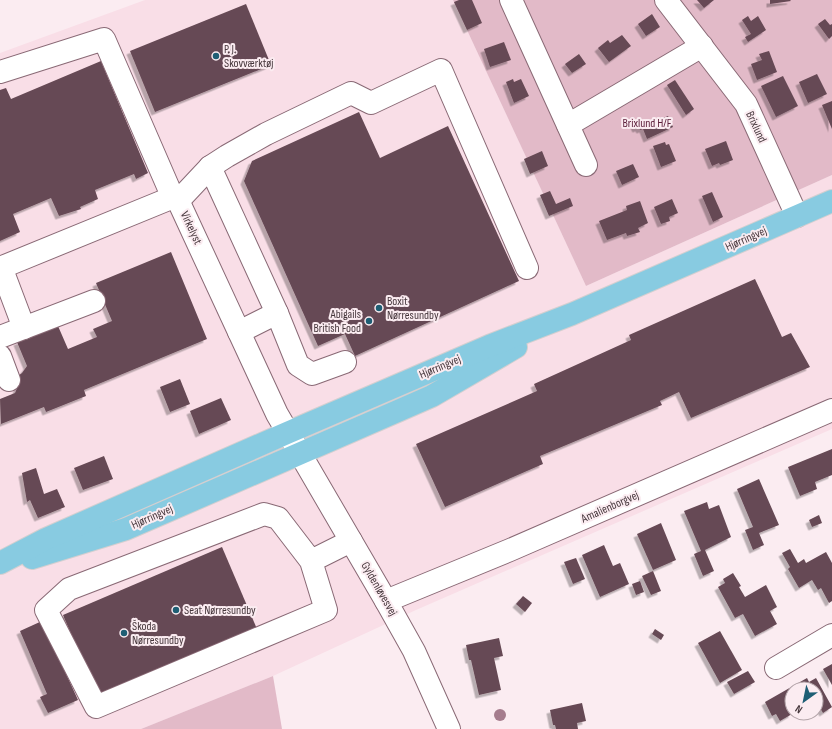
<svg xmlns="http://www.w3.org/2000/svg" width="832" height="729" font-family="'Sofia Sans Condensed',sans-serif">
<defs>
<filter id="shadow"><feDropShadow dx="-3.5" dy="3.5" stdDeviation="0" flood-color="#0004"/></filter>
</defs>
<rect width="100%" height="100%" fill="#fbecf1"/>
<path fill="#f9dee7" d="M 145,0 L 453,0 L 586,286 L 832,175 L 832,429 L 416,610 L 273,676 L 141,729 L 0,729 L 0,53 Z"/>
<g fill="#e2bac8">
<path d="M 453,0 L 832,0 L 832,175 L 586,286 Z"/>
<path d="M 273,676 L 282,729 L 141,729 Z"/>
</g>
<g fill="#664954" filter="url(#shadow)">
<path d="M 459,0 L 472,0 L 482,23 L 467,30 L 454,2 Z"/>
<path d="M 697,0 L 714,0 L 704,8 Z"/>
<path d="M 770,0 L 790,0 L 791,1 L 770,4 Z"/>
<path d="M 246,4 L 271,65 L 155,112 L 130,51 Z"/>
<path d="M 652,14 L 660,27 L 646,36 L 638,24 Z"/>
<path d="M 748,16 L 751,21 L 758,16 L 766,30 L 748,42 L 745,37 L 751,34 L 742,20 Z"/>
<path d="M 825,19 L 830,25 L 832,24 L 832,36 L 829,39 L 818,24 Z"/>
<path d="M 622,35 L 631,46 L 609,62 L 598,48 L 608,40 L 610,43 Z"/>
<path d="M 504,42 L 511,60 L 490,67 L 484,49 Z"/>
<path d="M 769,51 L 777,72 L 757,80 L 751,64 L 762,60 L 759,54 Z"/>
<path d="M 579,54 L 586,64 L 572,73 L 565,64 Z"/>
<path d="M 101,61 L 148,173 L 136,179 L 134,174 L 95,190 L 98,199 L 80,207 L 81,209 L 59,216 L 51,198 L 13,214 L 20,232 L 0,241 L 0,90 L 6,88 L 11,99 Z"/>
<path d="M 817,74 L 827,94 L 808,103 L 799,82 Z"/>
<path d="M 783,76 L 798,106 L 776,117 L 761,86 Z"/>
<path d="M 513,79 L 514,82 L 521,79 L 529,96 L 514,103 L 506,82 Z"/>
<path d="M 675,80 L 694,109 L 686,115 L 667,85 Z"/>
<path d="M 832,101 L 832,129 L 822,105 Z"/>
<path d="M 359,112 L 380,158 L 448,126 L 519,281 L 355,356 L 345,334 L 318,346 L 244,181 L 252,161 Z"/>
<path d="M 668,116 L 673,127 L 647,139 L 643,129 L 640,130 L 639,128 L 636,129 L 634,125 L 647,119 L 649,124 Z"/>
<path d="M 726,141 L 733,160 L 720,165 L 719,163 L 712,166 L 705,149 Z"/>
<path d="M 665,142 L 666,145 L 669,144 L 676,161 L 661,167 L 653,146 Z"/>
<path d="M 542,151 L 548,166 L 530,174 L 524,159 Z"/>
<path d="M 633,164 L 639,177 L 622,185 L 616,171 Z"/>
<path d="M 550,191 L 556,204 L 570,198 L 573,206 L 549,216 L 540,195 Z"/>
<path d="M 712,192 L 723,217 L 713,222 L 702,196 Z"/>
<path d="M 672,199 L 678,213 L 669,217 L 670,221 L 661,224 L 654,207 Z"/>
<path d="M 640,201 L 648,223 L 638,228 L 640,232 L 627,236 L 626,233 L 607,240 L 599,221 L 627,210 L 626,206 Z"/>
<path d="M 171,252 L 207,339 L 84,390 L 86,396 L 46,412 L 44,407 L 1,424 L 0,399 L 15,393 L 20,381 L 18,376 L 22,373 L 27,366 L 17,342 L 58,326 L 68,349 L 97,337 L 93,329 L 112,321 L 96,283 Z"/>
<path d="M 755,279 L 782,337 L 791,333 L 810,367 L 691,418 L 679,392 L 660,401 L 662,405 L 540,456 L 543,464 L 445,507 L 416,444 L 537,391 L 534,384 L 631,340 L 629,335 Z"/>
<path d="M 180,379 L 190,404 L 170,412 L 160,387 Z"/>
<path d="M 221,398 L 231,420 L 199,434 L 190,411 Z"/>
<path d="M 832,449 L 832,475 L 815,482 L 817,489 L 800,496 L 788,467 Z"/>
<path d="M 104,456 L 113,479 L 83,490 L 74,468 Z"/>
<path d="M 36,468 L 44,494 L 57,489 L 65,507 L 38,518 L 30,500 L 27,502 L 22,473 Z"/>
<path d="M 759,479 L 779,525 L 759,533 L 764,545 L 753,550 L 745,530 L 753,527 L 737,489 Z"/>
<path d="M 707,502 L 709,509 L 719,505 L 731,537 L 705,550 L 714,571 L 703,576 L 694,554 L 701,551 L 684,511 Z"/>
<path d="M 819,515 L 822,523 L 812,527 L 809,520 Z"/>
<path d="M 661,523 L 676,560 L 653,570 L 637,534 Z"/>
<path d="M 604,545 L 613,566 L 620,563 L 629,584 L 600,597 L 582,555 Z"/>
<path d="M 222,547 L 257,629 L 98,697 L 63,615 Z"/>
<path d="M 790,549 L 798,563 L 804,559 L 806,563 L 826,552 L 832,563 L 832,601 L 829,603 L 821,588 L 818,590 L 812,580 L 799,588 L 788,569 L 790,567 L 782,553 Z"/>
<path d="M 576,558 L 585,579 L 573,584 L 564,562 Z"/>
<path d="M 653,571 L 661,591 L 651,595 L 642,576 Z"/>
<path d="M 733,573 L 741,586 L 739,587 L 745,597 L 766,585 L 777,607 L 770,611 L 777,624 L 755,636 L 743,614 L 735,618 L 718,587 L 725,583 L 723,579 Z"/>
<path d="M 640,581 L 644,592 L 636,595 L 632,584 Z"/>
<path d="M 523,596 L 532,603 L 525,612 L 516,604 Z"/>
<path d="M 42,621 L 78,700 L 48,713 L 40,697 L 47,694 L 20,631 Z"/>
<path d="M 655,629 L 664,635 L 661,640 L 652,634 Z"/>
<path d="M 720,631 L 742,670 L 720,683 L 698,643 Z"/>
<path d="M 499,638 L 503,656 L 494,658 L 501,690 L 479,695 L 471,660 L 469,660 L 466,645 Z"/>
<path d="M 832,664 L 832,685 L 823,669 Z"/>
<path d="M 748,671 L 755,682 L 734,694 L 727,682 Z"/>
<path d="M 807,678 L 809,682 L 816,678 L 832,707 L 823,713 L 816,701 L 816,689 L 792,689 L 792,714 L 780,721 L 776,714 L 772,716 L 765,702 Z"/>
<path d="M 582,703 L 586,721 L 577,723 L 578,729 L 556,729 L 555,725 L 553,725 L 550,710 Z"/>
</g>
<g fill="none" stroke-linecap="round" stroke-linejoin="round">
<g stroke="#896975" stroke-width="24">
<g id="minor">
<path d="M 511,0 L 586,165"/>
<path d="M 666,0 L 746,104 L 797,216"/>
<path d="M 0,72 L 104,39 L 173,198"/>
<path d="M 568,125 L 702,46"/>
<path d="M 210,167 L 277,313 L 298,365 L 312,374 L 345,362"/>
<path d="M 179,200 L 210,167 L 227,156 L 266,134 L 351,93 L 371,103 L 441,70 L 527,268"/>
<path d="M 1,267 L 24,328"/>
<path d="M 0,268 L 176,196 L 277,414 L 386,601 L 414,651 L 449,729"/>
<path d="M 239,332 L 277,313"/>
<path d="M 0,337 L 94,301"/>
<path d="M 0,356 L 9,380"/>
<path d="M 311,561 L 326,610 L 96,707 L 46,610 L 69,589 L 264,514 L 278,518 L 311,561 L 351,541"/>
<path d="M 386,601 L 510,550 L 832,410"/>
<path d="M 776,668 L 832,635"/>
</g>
</g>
<g stroke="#d3cfd0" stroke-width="24">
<g id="major">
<path d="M 32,558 L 126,529 L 400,410 L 432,396 L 516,347"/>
<path d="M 0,563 L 46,539 L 287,433 L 489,346 L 572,314 L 832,201"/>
</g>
</g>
<use href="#minor" stroke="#fff" stroke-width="22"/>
<use href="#major" stroke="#88cbe1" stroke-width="22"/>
</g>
<circle fill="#a57c8d" cx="500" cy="715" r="6"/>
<g fill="#1e5e74" stroke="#fbecf1" stroke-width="1.5">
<circle cx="216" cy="56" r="4"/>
<circle cx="379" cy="308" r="4"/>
<circle cx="369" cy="321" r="4"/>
<circle cx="176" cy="610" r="4"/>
<circle cx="124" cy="633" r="4"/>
</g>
<g text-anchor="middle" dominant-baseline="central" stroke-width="4" stroke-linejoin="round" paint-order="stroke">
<g font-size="12" fill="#46373c" stroke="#fbecf1" text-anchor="start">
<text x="224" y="49">P. J.<tspan x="224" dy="14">Skovværktøj</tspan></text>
<text x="387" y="301">Boxit<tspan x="387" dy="14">Nørresundby</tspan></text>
<text x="361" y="314" text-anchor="end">Abigails<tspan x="361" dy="14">British Food</tspan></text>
<text x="184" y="610">Seat Nørresundby</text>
<text x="132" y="626">Škoda<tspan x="132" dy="14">Nørresundby</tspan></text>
</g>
<g font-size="12" fill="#5e213c" stroke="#fbecf1">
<text x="647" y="123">Brixlund H/F</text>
</g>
<g font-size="12" fill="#46373c" stroke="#fbecf1">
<text transform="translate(756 127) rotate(65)">Brixlund</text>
<text transform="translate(191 228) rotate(65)">Virkelyst</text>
<text transform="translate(746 239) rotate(-24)">Hjørringvej</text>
<text transform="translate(440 367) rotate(-23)">Hjørringvej</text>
<text transform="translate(610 507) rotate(-24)">Amalienborgvej</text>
<text transform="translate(152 517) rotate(-24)">Hjørringvej</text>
<text transform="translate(379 589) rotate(60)">Gyldenløvesvej</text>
</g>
</g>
<g transform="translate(804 701) rotate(213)"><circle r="19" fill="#fbecf1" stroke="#b3a4a9"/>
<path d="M0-3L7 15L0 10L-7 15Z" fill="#1e5e74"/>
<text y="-6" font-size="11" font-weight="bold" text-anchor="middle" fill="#46373c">N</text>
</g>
</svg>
